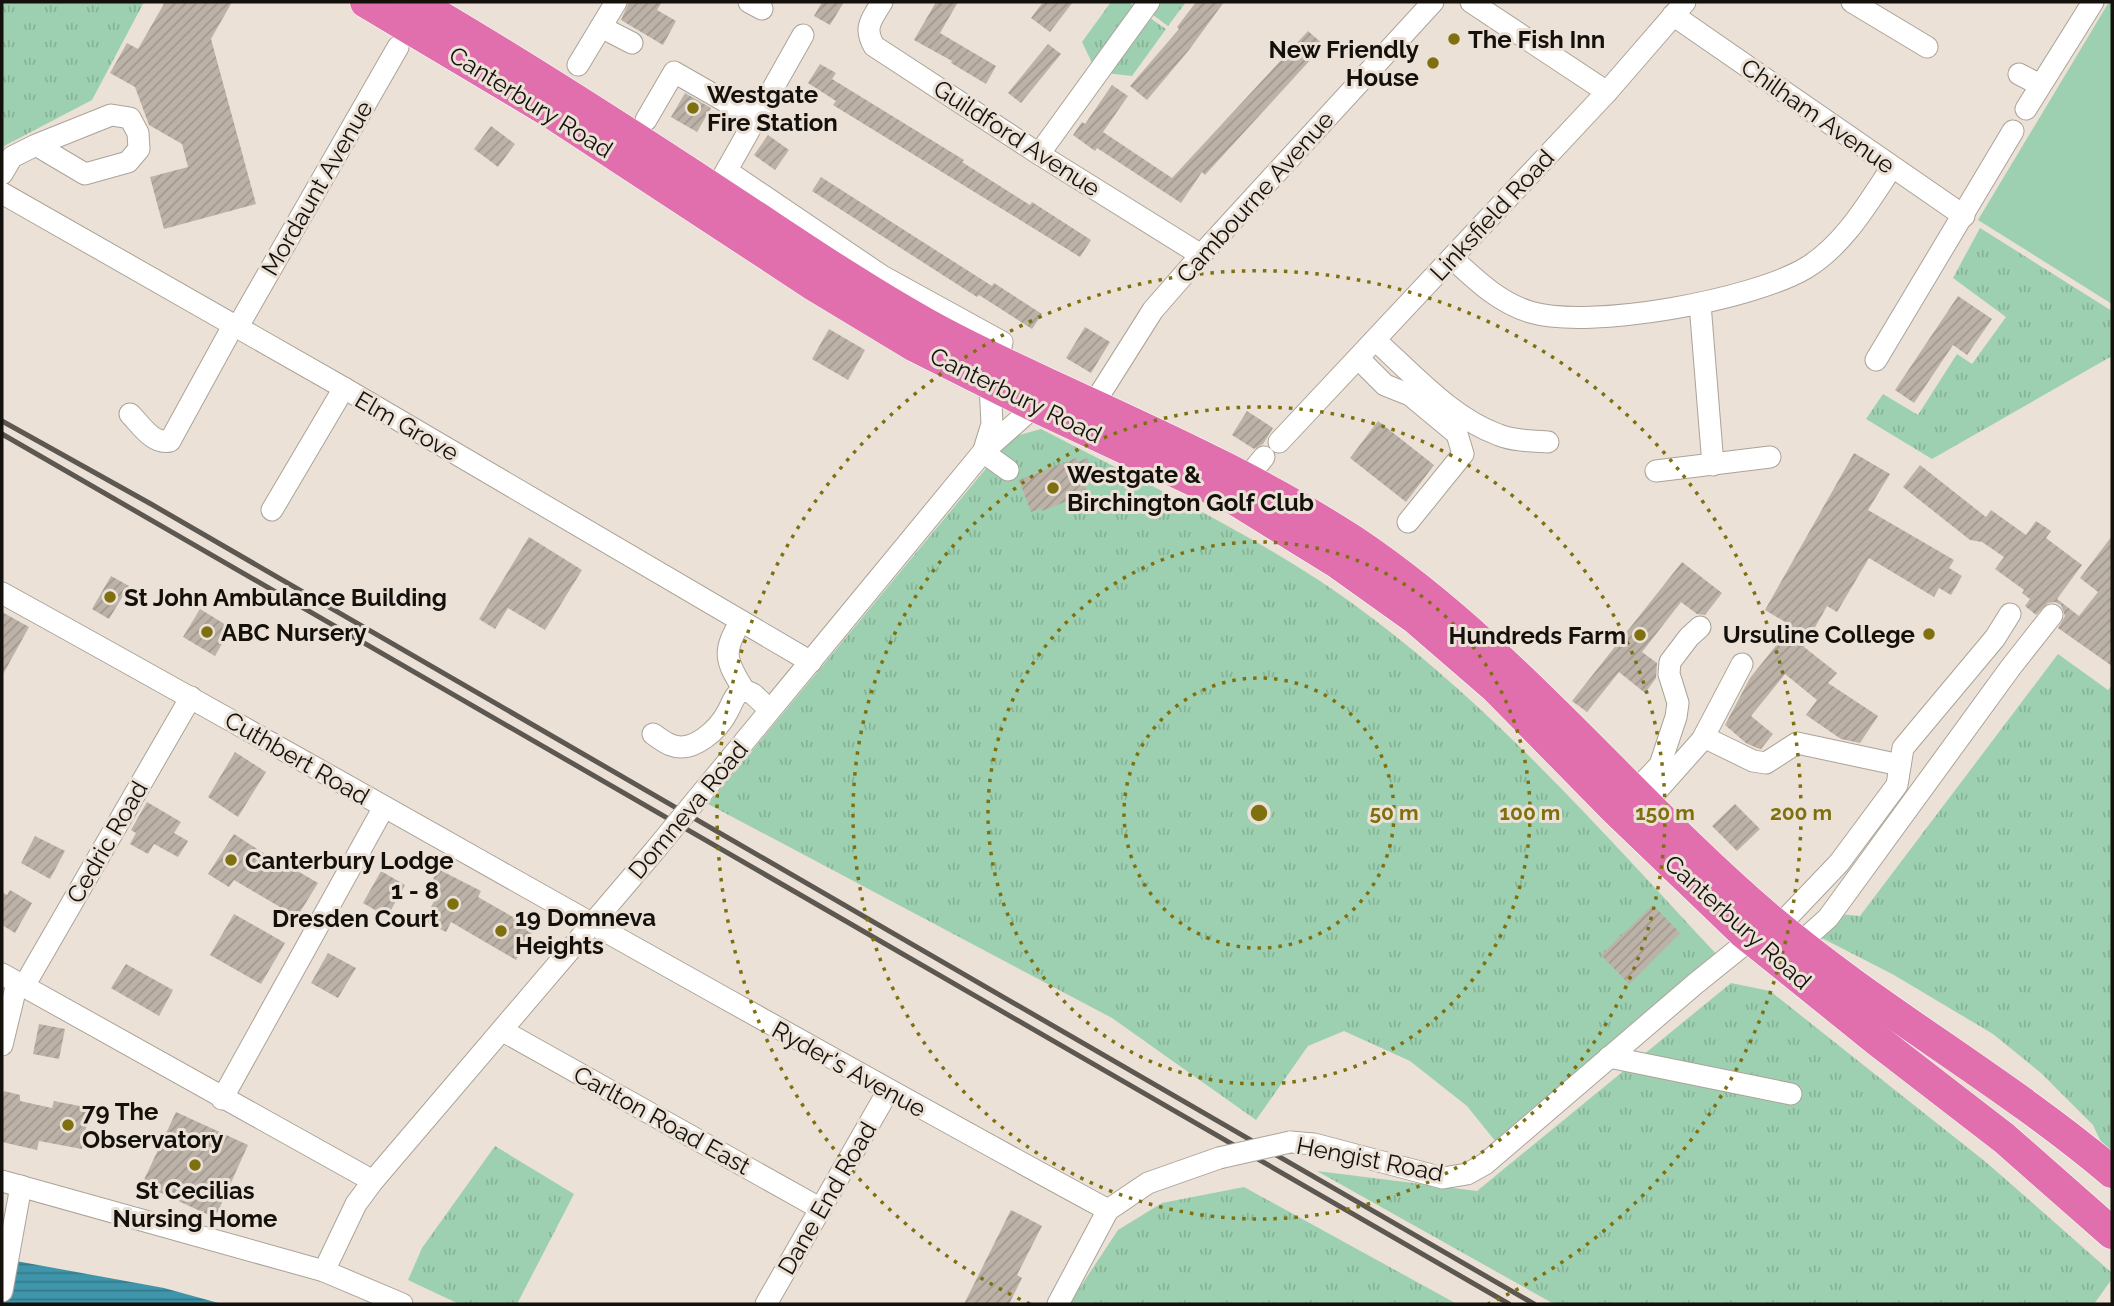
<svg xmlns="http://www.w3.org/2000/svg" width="2114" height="1306" font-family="Raleway,sans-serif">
<defs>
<pattern id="grass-tufts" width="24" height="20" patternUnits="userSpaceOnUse" patternTransform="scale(1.75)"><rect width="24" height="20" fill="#9dd0b0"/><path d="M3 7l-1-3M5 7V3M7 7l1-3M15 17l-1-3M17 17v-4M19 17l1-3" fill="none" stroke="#86b296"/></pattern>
<pattern id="water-rules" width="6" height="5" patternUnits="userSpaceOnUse" patternTransform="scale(1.75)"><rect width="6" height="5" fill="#3f96ab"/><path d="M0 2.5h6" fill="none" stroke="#34798a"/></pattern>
<pattern id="building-hatch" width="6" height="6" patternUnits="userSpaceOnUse" patternTransform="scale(1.75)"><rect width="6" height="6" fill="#bcb2a8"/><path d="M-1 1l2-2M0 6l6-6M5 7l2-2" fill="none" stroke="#a1988f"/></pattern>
</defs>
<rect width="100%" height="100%" fill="#ebe1d6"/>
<g fill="url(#grass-tufts)">
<path d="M 2,2 L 144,2 L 92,100 L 6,145 L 2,149 Z"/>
<path d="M 1111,2 L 1128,2 L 1137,8 L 1094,67 L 1082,42 Z"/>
<path d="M 1157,2 L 1186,2 L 1168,26 L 1149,12 Z"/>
<path d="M 1147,16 L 1166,29 L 1132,76 L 1105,73 Z"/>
<path d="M 1980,228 L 2112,311 L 2112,356 L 1932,459 L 1866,419 L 1883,394 L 1918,415 L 1957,354 L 1972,364 L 2006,317 L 1953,278 Z"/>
<path d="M 1041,429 C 1135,478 1231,523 1320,581 C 1473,683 1595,824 1720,958 L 1496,1142 L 1467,1106 L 1410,1061 L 1344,1031 L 1308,1046 L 1256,1120 L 1112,1018 L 708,804 L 1012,437 Z"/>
<path d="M 2058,654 L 2108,690 L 2112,685 L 2112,1152 L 2100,1140 L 2093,1125 L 2041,1073 L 1993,1034 L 1894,975 L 1820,937 L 1839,914 L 1860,916 Z"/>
<path d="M 1731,983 L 1770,991 L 1987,1163 L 2112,1273 L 2112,1279 L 2094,1304 L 1554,1304 L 1317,1171 L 1477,1191 Z"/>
<path d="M 495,1146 L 574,1194 L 517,1304 L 459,1304 L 408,1280 L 422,1248 Z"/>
<path d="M 1244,1187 L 1457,1304 L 1069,1304 L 1118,1230 L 1162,1203 Z"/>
</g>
<path fill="#9dd0b0" d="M 2109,2 L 2112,2 L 2112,304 L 1978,220 Z"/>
<path fill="url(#water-rules)" d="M 16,1261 L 164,1288 L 222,1304 L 2,1304 L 2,1298 L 11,1299 Z"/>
<g fill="url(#building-hatch)">
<path d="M 165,2 L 232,2 L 211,39 L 256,204 L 164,229 L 150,177 L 188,167 L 182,144 L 149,125 L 135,87 L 110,73 L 127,43 L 138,49 Z"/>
<path d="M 629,2 L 662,2 L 657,10 L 676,21 L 663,45 L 621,20 Z"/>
<path d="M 822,2 L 844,2 L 830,25 L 814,16 Z"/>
<path d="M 936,2 L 958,2 L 940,33 L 996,66 L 986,84 L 951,63 L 952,61 L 914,40 Z"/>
<path d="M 1043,2 L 1073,2 L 1050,32 L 1031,18 Z"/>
<path d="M 1196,2 L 1224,2 L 1189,50 L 1147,100 L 1130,86 L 1179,29 L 1177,27 Z"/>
<path d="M 1308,31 L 1324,45 L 1205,175 L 1202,172 L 1181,203 L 1097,148 L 1095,151 L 1073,135 L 1082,122 L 1085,124 L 1112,85 L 1128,96 L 1103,132 L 1172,178 Z"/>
<path d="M 1048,44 L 1061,54 L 1021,103 L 1008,93 Z"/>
<path d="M 820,64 L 836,73 L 832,79 L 964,160 L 962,162 L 1030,205 L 1032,202 L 1091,240 L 1080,257 L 833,105 L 836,101 L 808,83 Z"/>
<path d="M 685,93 L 711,108 L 697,132 L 671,117 Z"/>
<path d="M 491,126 L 515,144 L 498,167 L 474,149 Z"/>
<path d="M 768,135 L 789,150 L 775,170 L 754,155 Z"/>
<path d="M 821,177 L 992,286 L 994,283 L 1042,314 L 1032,329 L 979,295 L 977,297 L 812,191 Z"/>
<path d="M 1958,296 L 1992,319 L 1967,355 L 1953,345 L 1914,403 L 1895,390 Z"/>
<path d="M 1085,327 L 1110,342 L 1091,373 L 1066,358 Z"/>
<path d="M 829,329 L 865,350 L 848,380 L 812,359 Z"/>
<path d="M 1247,411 L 1273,428 L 1263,444 L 1254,449 L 1232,435 Z"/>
<path d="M 1378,421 L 1434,465 L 1406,502 L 1350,458 Z"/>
<path d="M 1854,453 L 1890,474 L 1868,510 L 1954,560 L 1949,568 L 1962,576 L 1951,595 L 1939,588 L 1934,597 L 1869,558 L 1837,612 L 1827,606 L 1804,647 L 1837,673 L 1828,683 L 1878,716 L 1860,743 L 1841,739 L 1806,715 L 1817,700 L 1785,674 L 1751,716 L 1773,734 L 1761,749 L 1757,748 L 1746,743 L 1725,725 L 1750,678 L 1792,626 L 1765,610 Z"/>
<path d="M 1076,458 L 1078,462 L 1087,458 L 1094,476 L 1083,482 L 1087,493 L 1042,511 L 1041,508 L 1031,512 L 1019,480 Z"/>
<path d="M 1920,465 L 1986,517 L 1991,510 L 2026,535 L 2036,521 L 2051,531 L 2046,538 L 2082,565 L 2057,599 L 2079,616 L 2098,592 L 2080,578 L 2112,536 L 2112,666 L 2058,628 L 2065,616 L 2061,605 L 2055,602 L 2048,603 L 2036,615 L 2025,606 L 2030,599 L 2022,593 L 2024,590 L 1995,569 L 2004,557 L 1982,542 L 1970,540 L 1903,487 Z"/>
<path d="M 529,537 L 582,570 L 545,630 L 508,608 L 495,629 L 479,619 Z"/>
<path d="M 1682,562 L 1722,593 L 1705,615 L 1697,614 L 1681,602 L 1642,652 L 1657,663 L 1656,678 L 1645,693 L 1619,672 L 1587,712 L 1572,701 Z"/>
<path d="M 111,576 L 129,586 L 109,619 L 92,609 Z"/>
<path d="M 200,609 L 231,628 L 215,656 L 183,637 Z"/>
<path d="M 2,612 L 29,627 L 2,676 Z"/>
<path d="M 235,752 L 266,772 L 238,817 L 208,797 Z"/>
<path d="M 147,802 L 181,822 L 174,833 L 188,841 L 178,857 L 154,844 L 148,854 L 130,844 L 136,833 L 131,830 Z"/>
<path d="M 1735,804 L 1760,829 L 1737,851 L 1712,826 Z"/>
<path d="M 234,834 L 271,858 L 272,856 L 318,883 L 297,917 L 234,880 L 229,887 L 208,874 Z"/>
<path d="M 35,836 L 65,851 L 50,879 L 21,863 Z"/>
<path d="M 438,869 L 481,891 L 478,897 L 534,929 L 516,960 L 451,922 L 446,932 L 424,921 L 435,899 L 426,894 Z"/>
<path d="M 381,871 L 405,885 L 387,917 L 363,903 Z"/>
<path d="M 10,890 L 32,903 L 15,933 L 2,925 L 2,892 L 7,895 Z"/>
<path d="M 1653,905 L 1680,933 L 1629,984 L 1601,955 Z"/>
<path d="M 234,914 L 285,943 L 261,984 L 210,955 Z"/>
<path d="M 328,953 L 356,968 L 338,998 L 311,983 Z"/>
<path d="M 126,964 L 173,990 L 159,1016 L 111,988 Z"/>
<path d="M 39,1024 L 65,1029 L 59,1059 L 33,1054 Z"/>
<path d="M 4,1091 L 20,1095 L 20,1101 L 52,1108 L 54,1101 L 90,1108 L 82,1149 L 39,1141 L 37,1150 L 2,1142 L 2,1100 Z"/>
<path d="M 176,1112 L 248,1145 L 215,1218 L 142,1184 Z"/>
<path d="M 1011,1210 L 1042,1226 L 1017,1275 L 1022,1278 L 1009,1304 L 964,1304 Z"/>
</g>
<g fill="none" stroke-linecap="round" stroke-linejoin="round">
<g stroke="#aca398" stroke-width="23">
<g id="minor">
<path d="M 749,2 L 762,9"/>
<path d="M 882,2 C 872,19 863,27 874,46 L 1039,154 L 1201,255"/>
<path d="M 1471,2 L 1607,92"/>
<path d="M 1852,2 L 1927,47"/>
<path d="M 1673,15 L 1964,216"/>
<path d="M 601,27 L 632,43"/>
<path d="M 578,65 L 616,2"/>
<path d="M 2019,74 L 2040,85"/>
<path d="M 2026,109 L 2093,2"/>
<path d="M 646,120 L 674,72 L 756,119"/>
<path d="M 1039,154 L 1149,2"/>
<path d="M 727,171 L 882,276 L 1002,342 L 998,362"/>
<path d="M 2,174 L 12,157 L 36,145 L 111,115 L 130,118 L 138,133 L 139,149 L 128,162 L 85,174 L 36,145"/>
<path d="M 720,182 L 803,35"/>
<path d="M 2,193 L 344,388 L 811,662"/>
<path d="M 1452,258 C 1476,280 1498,302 1530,312 C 1590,330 1752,300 1806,268 C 1844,245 1868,203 1892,167"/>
<path d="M 1700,304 L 1713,465"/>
<path d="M 237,328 L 398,47"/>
<path d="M 1375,340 C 1412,373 1451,418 1499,435 C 1514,441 1532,441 1548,442"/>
<path d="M 1358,358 L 1385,385 L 1410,395 L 1457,434 L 1463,454 L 1408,522"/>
<path d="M 1876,360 L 2013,131"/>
<path d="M 1093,405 L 1153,310 L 1201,255 L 1433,2"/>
<path d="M 130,414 C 141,425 153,445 170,441 L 233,326"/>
<path d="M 1279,442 L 1607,92 L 1685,2"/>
<path d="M 984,450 L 992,424 L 990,384"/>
<path d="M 983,452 L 1008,470"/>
<path d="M 1656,471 L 1770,457"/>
<path d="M 1246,479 L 1264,457"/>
<path d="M 272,510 L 344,388"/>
<path d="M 2,593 C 372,797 737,1009 1108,1210"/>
<path d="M 741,621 C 722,652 725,660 744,690"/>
<path d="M 653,734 C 659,738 665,743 671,745 C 693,754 719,729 728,711 C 733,702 734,694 744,690 L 753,694 L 770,710"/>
<path d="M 1702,740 L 1708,739 L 1753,761 L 1766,763 L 1797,743 L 1900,765"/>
<path d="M 697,799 L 983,452 L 1035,406"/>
<path d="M 1625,802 L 1660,765 L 1676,717 L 1678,703 L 1669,674 L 1670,662 L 1689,637 L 1700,627"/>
<path d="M 1637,813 L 1702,740 L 1742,664"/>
<path d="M 1779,926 L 1839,863 L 1897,785 L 1903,748 L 1995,638 L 2010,614"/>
<path d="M 1799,944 L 1828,918 L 2011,667 L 2052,615"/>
<path d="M 2,974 L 373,1181"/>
<path d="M 24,986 L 191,697"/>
<path d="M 503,1031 L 821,1209"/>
<path d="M 2,1045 L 17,983"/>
<path d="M 1609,1057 L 1791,1094"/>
<path d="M 222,1099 L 384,807"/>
<path d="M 1290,1142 L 1314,1144 L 1443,1178 L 1467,1174 L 1485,1164 L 1695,984 L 1752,938"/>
<path d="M 2,1181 L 324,1271 L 402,1304"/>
<path d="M 324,1271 L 356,1204 L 373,1181 L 656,849"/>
<path d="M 2,1291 L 21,1186"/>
<path d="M 766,1304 L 888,1091"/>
<path d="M 1058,1304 L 1108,1210 L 1148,1183 L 1219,1158"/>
</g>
</g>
<g stroke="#fff" stroke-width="33">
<g id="highway">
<path d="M 366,2 L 552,113 L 814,285 L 915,346 L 1035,406 L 1236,500 L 1338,563 L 1415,618 L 1496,688 L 1617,811 L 1743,932 L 1877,1040 L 2004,1138 L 2112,1233"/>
<path d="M 415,2 C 520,63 622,129 724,196 C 790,239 856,285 926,324 C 981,355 1038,379 1095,406 C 1182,446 1272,488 1353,541 C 1510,646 1626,797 1769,919 C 1878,1011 2003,1080 2112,1172"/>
</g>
</g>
<use href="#minor" stroke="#fff" stroke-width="21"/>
<use href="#highway" stroke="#e16ead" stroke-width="32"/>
<g stroke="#5c5750" stroke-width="5">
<path d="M 2,421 L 151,504 L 1534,1304"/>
<path d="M 2,434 L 1509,1304"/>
</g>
<g stroke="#aca398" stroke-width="23" stroke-linecap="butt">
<g id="minor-bridge">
<path d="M 656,849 L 697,799"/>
<path d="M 1219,1158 L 1290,1142"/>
</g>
</g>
<use href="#minor-bridge" stroke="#fff" stroke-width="21"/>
</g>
<g fill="none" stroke="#7f700f" stroke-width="3.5" stroke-dasharray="3.5 7">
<circle cx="1259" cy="813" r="135"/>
<circle cx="1259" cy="813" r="271"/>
<circle cx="1259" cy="813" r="406"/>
<path d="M1030 1304A542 542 0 1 1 1488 1304"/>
</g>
<g fill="#7f700f" stroke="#ebe1d6" stroke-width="2.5">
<circle cx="1454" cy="39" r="7"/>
<circle cx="1433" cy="63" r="7"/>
<circle cx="693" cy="108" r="7"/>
<circle cx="1053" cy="488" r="7"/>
<circle cx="110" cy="597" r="7"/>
<circle cx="207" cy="632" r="7"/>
<circle cx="1929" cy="634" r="7"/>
<circle cx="1640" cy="635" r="7"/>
<circle cx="231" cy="860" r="7"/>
<circle cx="453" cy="904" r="7"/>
<circle cx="501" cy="931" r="7"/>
<circle cx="68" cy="1125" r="7"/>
<circle cx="195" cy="1165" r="7"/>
</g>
<g text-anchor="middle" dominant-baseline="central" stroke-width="6" stroke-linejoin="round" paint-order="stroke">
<g font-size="24" font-weight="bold" fill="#14110d" stroke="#ebe1d6" text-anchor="start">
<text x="1468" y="39">The Fish Inn</text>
<text x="1419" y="49" text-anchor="end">New Friendly<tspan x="1419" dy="28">House</tspan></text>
<text x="707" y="94">Westgate<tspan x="707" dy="28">Fire Station</tspan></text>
<text x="1067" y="474">Westgate &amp;<tspan x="1067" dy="28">Birchington Golf Club</tspan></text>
<text x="124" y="597">St John Ambulance Building</text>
<text x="221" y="632">ABC Nursery</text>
<text x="1915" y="634" text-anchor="end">Ursuline College</text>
<text x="1626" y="635" text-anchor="end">Hundreds Farm</text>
<text x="245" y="860">Canterbury Lodge</text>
<text x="439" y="890" text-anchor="end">1 - 8<tspan x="439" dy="28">Dresden Court</tspan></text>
<text x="515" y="917">19 Domneva<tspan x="515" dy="28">Heights</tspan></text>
<text x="82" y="1111">79 The<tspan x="82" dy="28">Observatory</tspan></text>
<text x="195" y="1190" text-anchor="middle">St Cecilias<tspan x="195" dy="28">Nursing Home</tspan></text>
</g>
<g font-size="24" fill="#14110d" stroke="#ebe1d6">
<text transform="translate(531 102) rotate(32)">Canterbury Road</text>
<text transform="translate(1818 116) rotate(35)">Chilham Avenue</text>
<text transform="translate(1017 138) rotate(33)">Guildford Avenue</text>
<text transform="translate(317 188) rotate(-60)">Mordaunt Avenue</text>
<text transform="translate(1255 197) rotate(-48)">Cambourne Avenue</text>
<text transform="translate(1492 215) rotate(-47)">Linksfield Road</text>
<text transform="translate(1016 395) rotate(26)">Canterbury Road</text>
<text transform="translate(407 426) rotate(30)">Elm Grove</text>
<text transform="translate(297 758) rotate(30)">Cuthbert Road</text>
<text transform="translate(688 810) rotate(-50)">Domneva Road</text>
<text transform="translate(107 842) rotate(-60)">Cedric Road</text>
<text transform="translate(1738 922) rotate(42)">Canterbury Road</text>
<text transform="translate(849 1069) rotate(29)">Ryder's Avenue</text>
<text transform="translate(662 1120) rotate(29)">Carlton Road East</text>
<text transform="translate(1370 1159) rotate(11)">Hengist Road</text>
<text transform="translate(827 1198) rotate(-60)">Dane End Road</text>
</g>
</g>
<circle cx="1259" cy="813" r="10" fill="#7f700f" stroke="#ebe1d6" stroke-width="3.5"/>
<g font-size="21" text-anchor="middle" font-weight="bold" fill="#7f700f" stroke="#ebe1d6" stroke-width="6" stroke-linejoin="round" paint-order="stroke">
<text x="1394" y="820">50 m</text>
<text x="1530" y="820">100 m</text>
<text x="1665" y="820">150 m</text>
<text x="1801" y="820">200 m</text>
</g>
<rect width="2114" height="1306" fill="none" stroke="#14110d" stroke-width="7"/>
</svg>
